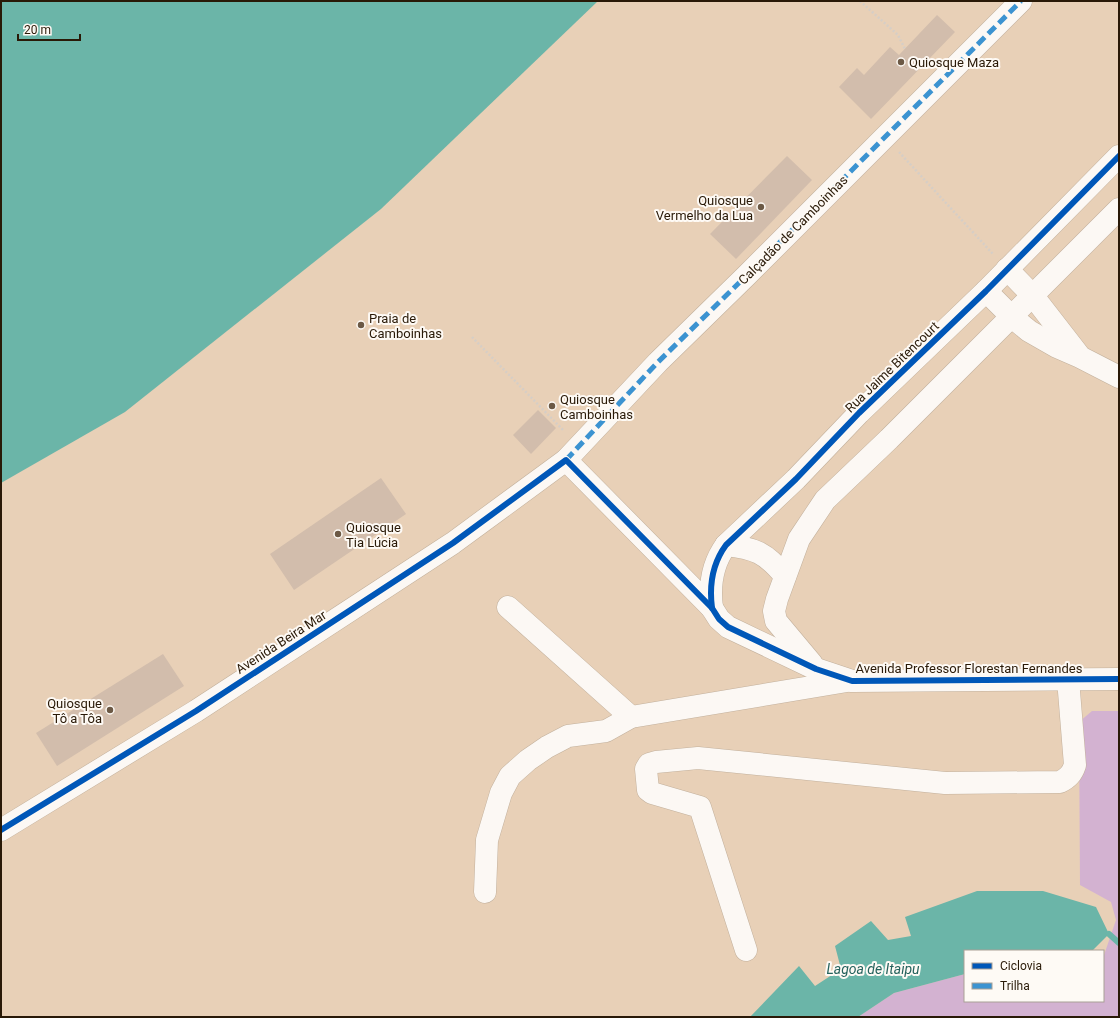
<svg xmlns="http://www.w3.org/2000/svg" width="1120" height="1018" font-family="Roboto,sans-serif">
<rect width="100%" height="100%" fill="#e8d0b7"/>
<path fill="#d3b2d1" d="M 1092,711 L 1119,711 L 1119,1017 L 858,1017 L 894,993 L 965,974 L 965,1001 L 1103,1001 L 1103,958 L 1116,920 L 1111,902 L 1080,885 L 1079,722 Z"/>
<g fill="#6bb5a8">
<path d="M 1,1 L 598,1 L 381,209 L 125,412 L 1,483 Z"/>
<path d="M 977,891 L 1043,891 L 1096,907 L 1109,934 L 1092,951 L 965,951 L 965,974 L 894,993 L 858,1017 L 750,1017 L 799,966 L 815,986 L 841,969 L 835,946 L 871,921 L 888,940 L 911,936 L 905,917 Z"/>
</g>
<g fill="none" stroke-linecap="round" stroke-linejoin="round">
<path stroke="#6bb5a8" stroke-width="6" d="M 1109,934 L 1119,943"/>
</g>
<g fill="#d2bdac">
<path d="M 937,15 L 955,32 L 871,119 L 839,87 L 857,68 L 864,75 L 890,47 L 899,55 Z"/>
<path d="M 787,156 L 812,180 L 736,259 L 710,234 Z"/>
<path d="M 538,410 L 556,428 L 531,454 L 513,435 Z"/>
<path d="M 381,478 L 406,514 L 294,590 L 270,554 Z"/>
<path d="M 163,654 L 184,686 L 57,766 L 36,733 Z"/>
</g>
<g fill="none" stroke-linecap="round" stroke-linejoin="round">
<g stroke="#c2b09c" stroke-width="23">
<g id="minor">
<path d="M 1007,269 L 1033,296 L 1078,354"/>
<path d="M 986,291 L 1012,317 L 1029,331 L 1057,347 L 1080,357 L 1119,377"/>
<path d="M 566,460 L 712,608 L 719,619 L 728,627 L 816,669 L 852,681 L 1119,679"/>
<path d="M 726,545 C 755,548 766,553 785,576"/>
<path d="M 508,607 L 631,717"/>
<path d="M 712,608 C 709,585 712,564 726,545 L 796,479 L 859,413 L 986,291 L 1119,156"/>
<path d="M 812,664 L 776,621 L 774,611 L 777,599 L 799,539 L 825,500 L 889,439 L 1119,209"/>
<path d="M 1,830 L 196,711 L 453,543 L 566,460 L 658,362 L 746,276 L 1021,1"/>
<path d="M 485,892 L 487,840 L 501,793 L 510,776 L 528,760 L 547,747 L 568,736 L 606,731 L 631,717 L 847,681"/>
<path d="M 746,950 L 700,807 L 652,793 L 648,790 L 646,769 L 649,764 L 656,762 L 698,758 L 945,783 L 1060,782 C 1068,778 1072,774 1075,765 L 1068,679"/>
</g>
</g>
<g stroke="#d6cec6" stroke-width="2.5" stroke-dasharray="2 2" stroke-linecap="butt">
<path d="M 860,1 L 898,35 L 905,49"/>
<path d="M 899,152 L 993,254"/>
<path d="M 472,337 L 564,431"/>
</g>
<use href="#minor" stroke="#fcf8f4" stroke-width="22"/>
<path stroke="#3c93d1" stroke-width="5" stroke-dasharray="10 5" stroke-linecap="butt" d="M 566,460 L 658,362 L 746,276 L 1021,1"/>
<g stroke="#fefaf5" stroke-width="8">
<g id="cycleway">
<path d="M 712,608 C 709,585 712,564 726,545 L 796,479 L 859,413 L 986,291 L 1119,156"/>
<path d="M 1,830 L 196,711 L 453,543 L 566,460 L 712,608 L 719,619 L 728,627 L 816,669 L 852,681 L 1119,679"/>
</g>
</g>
<use href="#cycleway" stroke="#0057b8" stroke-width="6"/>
</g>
<g fill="#6c5945" stroke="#fefaf5" stroke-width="1.5">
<circle cx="901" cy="62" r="4"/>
<circle cx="761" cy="207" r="4"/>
<circle cx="361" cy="325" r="4"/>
<circle cx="552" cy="406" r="4"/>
<circle cx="338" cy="534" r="4"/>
<circle cx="110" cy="710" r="4"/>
</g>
<g text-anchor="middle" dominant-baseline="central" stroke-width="4" stroke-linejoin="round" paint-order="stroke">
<g font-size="13" fill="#291907" stroke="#fefaf5" text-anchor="start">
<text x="909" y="62">Quiosque Maza</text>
<text x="753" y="200" text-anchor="end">Quiosque<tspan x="753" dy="15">Vermelho da Lua</tspan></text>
<text x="369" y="318">Praia de<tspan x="369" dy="15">Camboinhas</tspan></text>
<text x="560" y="399">Quiosque<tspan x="560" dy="15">Camboinhas</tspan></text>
<text x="346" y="527">Quiosque<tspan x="346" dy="15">Tia Lúcia</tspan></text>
<text x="102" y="703" text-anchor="end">Quiosque<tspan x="102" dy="15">Tô a Tôa</tspan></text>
</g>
<g font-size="13" fill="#291907" stroke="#fefaf5">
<text transform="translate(793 230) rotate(-45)">Calçadão de Camboinhas</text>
<text transform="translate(892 367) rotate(-44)">Rua Jaime Bitencourt</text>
<text transform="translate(281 642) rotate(-33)">Avenida Beira Mar</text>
<text x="969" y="668">Avenida Professor Florestan Fernandes</text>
</g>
<g font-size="14" font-style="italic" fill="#25625d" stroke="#fefaf5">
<text x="873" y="969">Lagoa de Itaipu</text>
</g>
</g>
<rect width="1120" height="1018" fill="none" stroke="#291907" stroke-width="4"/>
<rect x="964" y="950" width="140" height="52" fill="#fefaf5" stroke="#a9a096"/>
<rect x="972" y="963" width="20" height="6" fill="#0057b8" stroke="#a9a096"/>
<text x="1000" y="970" font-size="12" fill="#291907">Ciclovia</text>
<rect x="972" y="983" width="20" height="6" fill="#3c93d1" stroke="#a9a096"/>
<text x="1000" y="990" font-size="12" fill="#291907">Trilha</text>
<path d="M18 34v6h62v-6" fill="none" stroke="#291907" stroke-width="2"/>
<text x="24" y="34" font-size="12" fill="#291907" stroke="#fefaf5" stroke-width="3" paint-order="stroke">20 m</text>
</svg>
